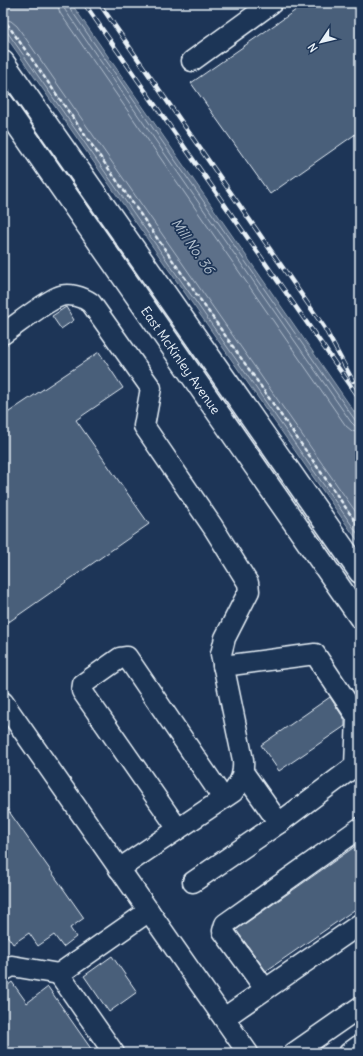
<svg xmlns="http://www.w3.org/2000/svg" width="363" height="1056" viewBox="0 0 363 1056" font-family="Delius,sans-serif">
  <rect width="100%" height="100%" fill="#1d3557"/>
  <filter id="ink" filterUnits="userSpaceOnUse"><feTurbulence type="fractalNoise" baseFrequency=".025" numOctaves="2"/><feDisplacementMap in="SourceGraphic" scale="8" xChannelSelector="R" yChannelSelector="G"/><feConvolveMatrix kernelMatrix="1 2 1 2 8 2 1 2 1" color-interpolation-filters="sRGB"/></filter>
  <g filter="url(#ink)">
    <polygon fill="#5d7089" stroke="#95a4b5" points="3,3 71,3 360,420 360,544 3,32"/>
    <g fill="none" stroke-linecap="round" stroke-linejoin="round">
      <g stroke="#b0bdcc" stroke-width="1">
        <polyline points="57,3 60,13 346,426 352,431 360,433"/>
        <polyline points="63,3 65,10 351,422 355,426 360,427"/>
        <polyline points="68,3 69,7 355,420 360,422"/>
        <polyline points="3,19 11,21 17,26 360,518"/>
        <polyline points="3,25 12,30 360,528"/>
        <polyline points="3,30 8,33 360,537"/>
      </g>
    </g>
    <g fill="#495e7a" stroke="#e8f1f8">
      <polygon points="306,3 360,3 360,131 270,194 191,83"/>
      <polygon points="66,307 74,320 61,329 52,316"/>
      <polygon points="99,352 123,388 76,420 149,524 3,626 3,416"/>
      <polygon points="330,697 345,720 345,726 279,771 261,745"/>
      <polygon points="3,803 84,918 70,928 76,937 63,947 54,935 38,946 29,933 13,944 3,930"/>
      <polygon points="360,843 360,906 266,971 236,930"/>
      <polygon points="112,956 137,992 109,1012 84,976"/>
      <polygon points="12,982 27,1003 48,987 94,1053 3,1053 3,989"/>
    </g>
    <g fill="none" stroke-linecap="round" stroke-linejoin="round">
      <g stroke="#e8f1f8" stroke-width="23">
        <g id="minor">
          <polyline points="192,61 272,3"/>
          <path d="M3,334c16,-11 39,-30 55,-37 10,-5 25,0 33,6l60,85 -7,38 69,101 35,56 1,8 -24,47 -4,16 22,106c1,14 -2,21 -10,32l-114,77"/>
          <polyline points="223,666 315,654 357,717 355,766 279,823"/>
          <polyline points="3,702 248,1053"/>
          <polyline points="178,829 82,691 83,684 120,658 127,657 223,798"/>
          <polyline points="193,882 279,823 243,772"/>
          <polyline points="3,971 12,966 59,974"/>
          <polyline points="265,989 223,931 225,924 360,828"/>
          <polyline points="224,1018 360,924"/>
          <polyline points="114,1053 59,974 149,911"/>
          <polyline points="294,1053 360,1007"/>
          <polyline points="349,1053 360,1045"/>
        </g>
      </g>
      <g stroke="#e8f1f8" stroke-width="25">
        <g id="major">
          <polyline points="3,62 360,572"/>
          <polyline points="3,104 360,617"/>
        </g>
      </g>
      <polyline stroke="#e8f1f8" stroke-width="2.5" stroke-dasharray="4 3" stroke-linecap="butt" points="3,18 360,528"/>
      <use href="#minor" stroke="#1d3557" stroke-width="20"/>
      <use href="#major" stroke="#1d3557" stroke-width="22"/>
      <g stroke="#e8f1f8" stroke-width="4.5">
        <g id="rail">
          <polyline points="84,3 360,399"/>
          <polyline points="99,3 324,327 353,381"/>
        </g>
      </g>
      <use href="#rail" stroke="#1d3557" stroke-width="3" stroke-dasharray="9" stroke-linecap="butt"/>
    </g>
  </g>
  <g text-anchor="middle" stroke-width="3.5" stroke-linejoin="round" paint-order="stroke">
    <g font-size="13" fill="#e8f1f8" stroke="#1d3557">
      <text transform="translate(181 360) rotate(55)" y="5">East McKinley Avenue</text>
    </g>
    <g font-size="14" font-style="italic" fill="#b7c4d1" stroke="#1d3557">
      <text transform="translate(193 246) rotate(55)" y="5">Mill No. 36</text>
    </g>
  </g>
  <rect width="363" height="1056" fill="none" stroke="#1d3557" stroke-width="16"/>
  <rect x="8" y="8" width="347" height="1040" fill="none" stroke="#e8f1f8" stroke-width="1.5" filter="url(#ink)"/>
  <g transform="translate(321 42) rotate(235)" stroke="#1d3557" stroke-width="3" paint-order="stroke">
  <path d="M0-3L7 15L0 10L-7 15Z" fill="#e8f1f8"/>
  <text y="-6" font-size="11" font-weight="bold" text-anchor="middle" fill="#e8f1f8">N</text>
  </g>
</svg>
